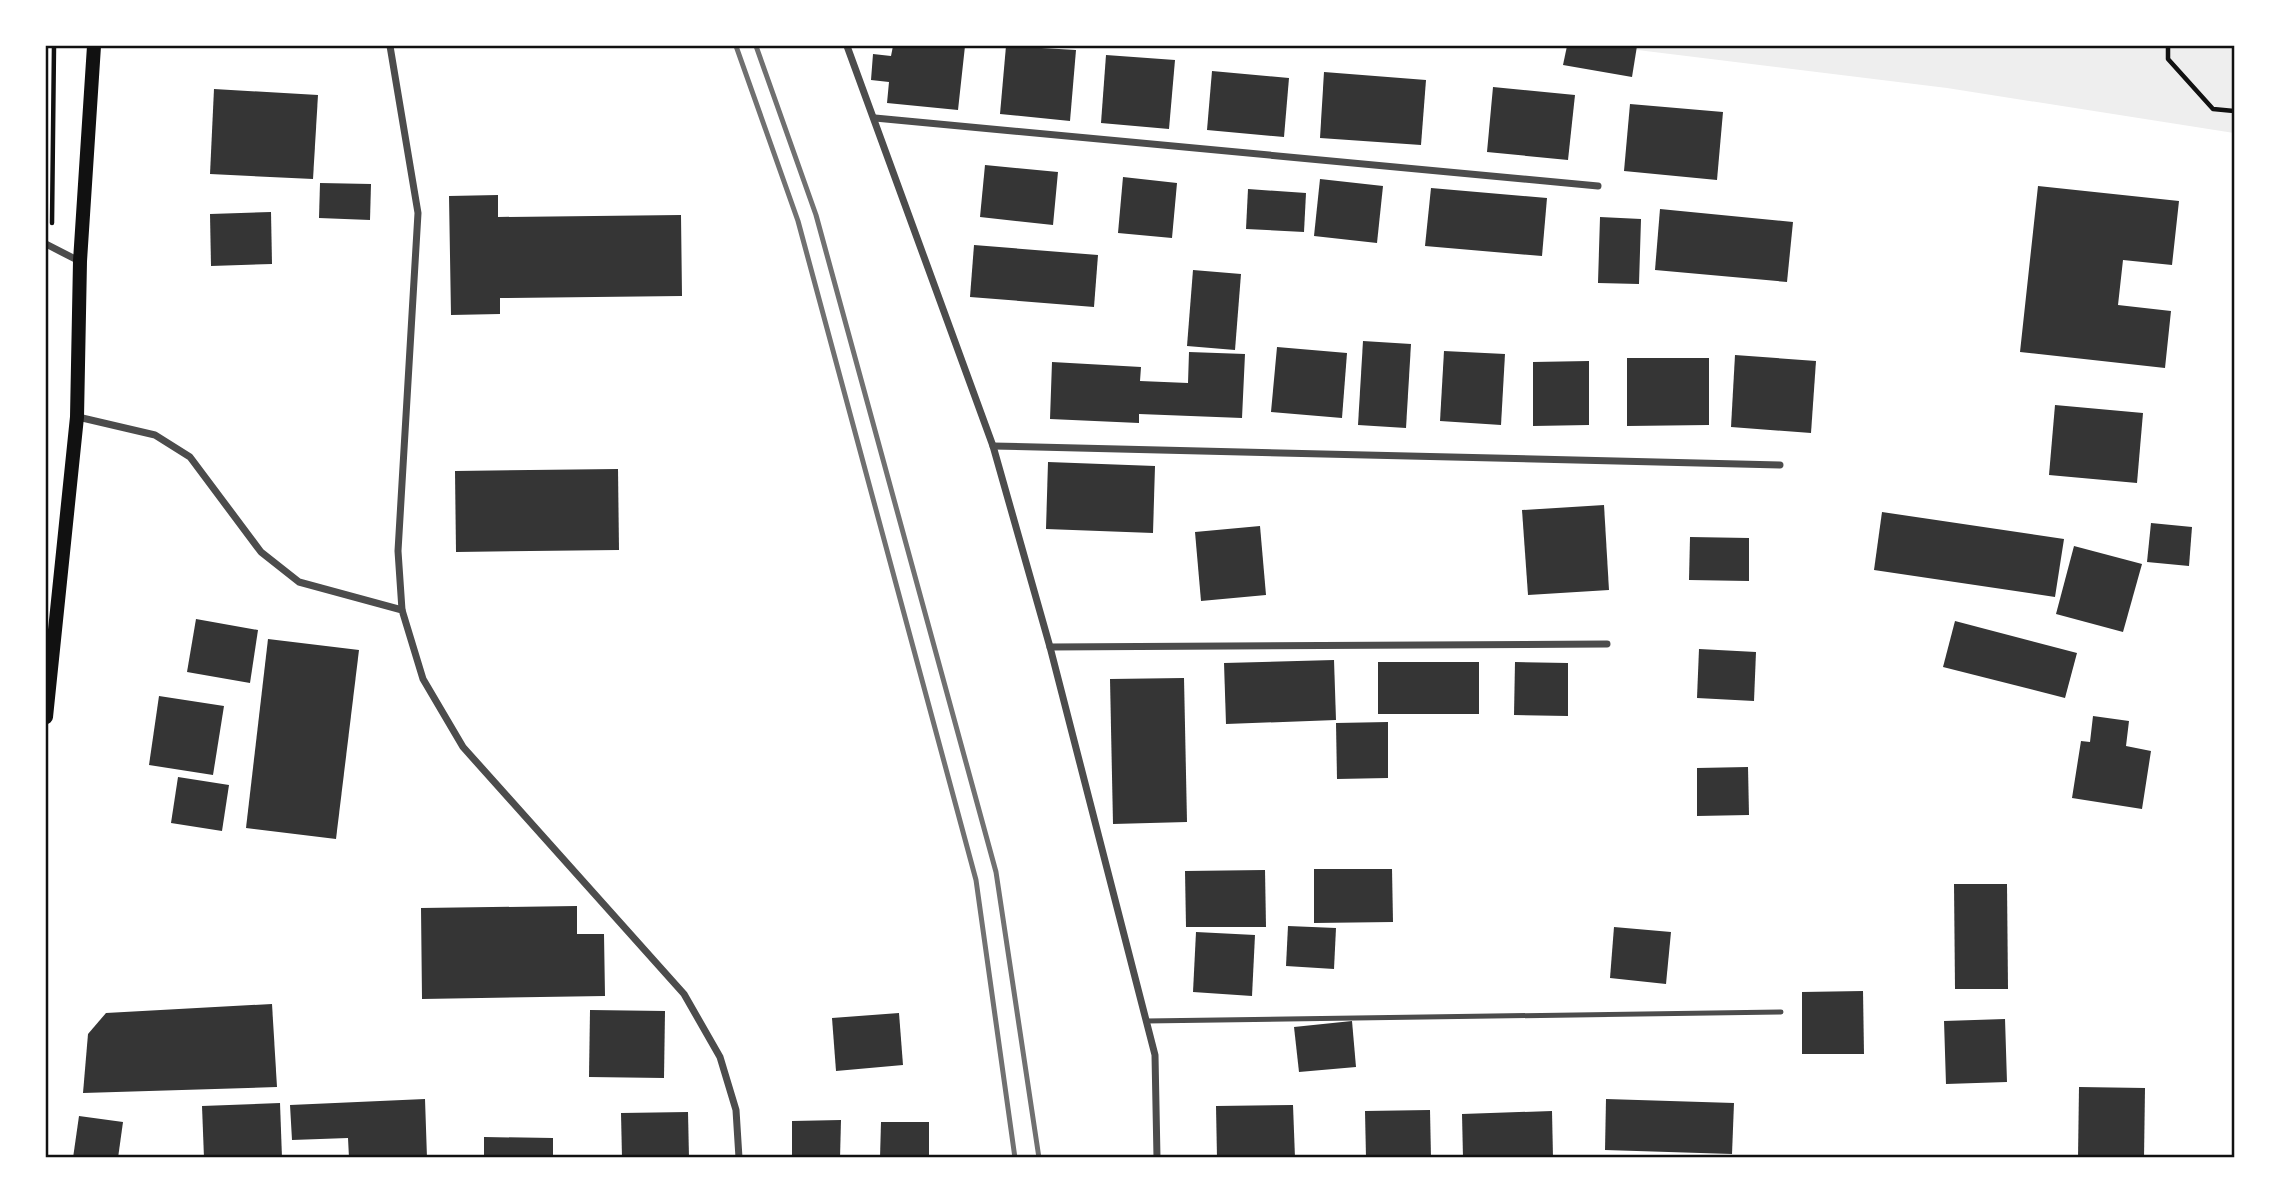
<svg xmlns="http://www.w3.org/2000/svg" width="2280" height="1203" viewBox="0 0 2280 1203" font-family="'Roboto Condensed',sans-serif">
  <rect width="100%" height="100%" fill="#fff"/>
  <polygon fill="#eee" points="1605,46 2234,46 2234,133 1947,88"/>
  <g fill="#353535">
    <polygon points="893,46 965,46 958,110 887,103 889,82 871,80 873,54 891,56"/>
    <polygon points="1006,46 1076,50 1070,121 1000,114"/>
    <polygon points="1567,46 1637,46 1632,77 1563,65"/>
    <polygon points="1106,55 1175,60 1169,129 1101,123"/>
    <polygon points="1212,71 1289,78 1284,137 1207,130"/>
    <polygon points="1324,72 1426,80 1421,145 1320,138"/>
    <polygon points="1493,87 1575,95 1568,160 1487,152"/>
    <polygon points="214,89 318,95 313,179 210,174"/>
    <polygon points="1630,104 1723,112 1717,180 1624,171"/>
    <polygon points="985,165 1058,172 1053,225 980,217"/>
    <polygon points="1123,177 1177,183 1172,238 1118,233"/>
    <polygon points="1320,179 1383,186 1377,243 1314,236"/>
    <polygon points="320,183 371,184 370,220 319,218"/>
    <polygon points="2038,186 2179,201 2172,265 2123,260 2118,305 2171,311 2165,368 2020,352"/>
    <polygon points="1431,188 1547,198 1542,256 1425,246"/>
    <polygon points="1248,189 1306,193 1304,232 1246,229"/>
    <polygon points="498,195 498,217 681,215 682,296 500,298 500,314 451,315 449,196"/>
    <polygon points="1660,209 1793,222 1787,282 1655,270"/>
    <polygon points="271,212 272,264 211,266 210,214"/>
    <polygon points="1600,217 1641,219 1639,284 1598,283"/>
    <polygon points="974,245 1098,255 1094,307 970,297"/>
    <polygon points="1193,270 1241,274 1235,350 1187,346"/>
    <polygon points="1363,341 1411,344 1406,428 1358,425"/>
    <polygon points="1277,347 1347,353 1342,418 1271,412"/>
    <polygon points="1444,351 1505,354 1501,425 1440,421"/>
    <polygon points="1189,352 1245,354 1242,418 1139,414 1139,423 1050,419 1052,362 1141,367 1140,381 1188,383"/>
    <polygon points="1735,355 1816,361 1811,433 1731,427"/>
    <polygon points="1627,358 1709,358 1709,425 1627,426"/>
    <polygon points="1589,361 1589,425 1533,426 1533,362"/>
    <polygon points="2055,405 2143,413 2137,483 2049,475"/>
    <polygon points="1048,462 1155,466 1153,533 1046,529"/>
    <polygon points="618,469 619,550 456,552 455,471"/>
    <polygon points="1604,505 1609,590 1528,595 1522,510"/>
    <polygon points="1882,512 2064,539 2055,597 1874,570"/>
    <polygon points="2151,523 2192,527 2189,566 2147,562"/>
    <polygon points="1260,526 1266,595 1201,601 1195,532"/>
    <polygon points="1690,537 1749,538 1749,581 1689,580"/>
    <polygon points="2074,546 2142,564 2123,632 2056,614"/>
    <polygon points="196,619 258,630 250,683 187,672"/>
    <polygon points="1955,621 2077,653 2065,698 1943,667"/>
    <polygon points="268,639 359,650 336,839 246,828"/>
    <polygon points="1699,649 1756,652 1754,701 1697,698"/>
    <polygon points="1334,660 1336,720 1226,724 1224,663"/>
    <rect x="1378" y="662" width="101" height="52"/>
    <polygon points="1515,662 1568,663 1568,716 1514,715"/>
    <polygon points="1184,678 1187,822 1113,824 1110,679"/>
    <polygon points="159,696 224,706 213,775 149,765"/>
    <polygon points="2093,716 2129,721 2126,746 2151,751 2142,809 2072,798 2081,741 2090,742"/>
    <polygon points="1388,722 1388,778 1337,779 1336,723"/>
    <polygon points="1748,767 1749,815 1697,816 1697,768"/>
    <polygon points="178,777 229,785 222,831 171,823"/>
    <polygon points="1314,869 1392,869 1393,922 1314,923"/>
    <polygon points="1265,870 1266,927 1186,927 1185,871"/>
    <polygon points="1954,884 2007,884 2008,989 1955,989"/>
    <polygon points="577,906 577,934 604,934 605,996 422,999 421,908"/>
    <polygon points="1288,926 1336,928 1334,969 1286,966"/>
    <polygon points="1614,927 1671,932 1666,984 1610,978"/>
    <polygon points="1196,932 1255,935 1252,996 1193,992"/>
    <polygon points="1863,991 1864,1054 1802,1054 1802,992"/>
    <polygon points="272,1004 277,1087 83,1093 88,1034 106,1013"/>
    <polygon points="590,1010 665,1011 664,1078 589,1077"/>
    <polygon points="899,1013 903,1065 836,1071 832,1018"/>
    <polygon points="2005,1019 2007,1082 1946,1084 1944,1021"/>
    <polygon points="1352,1021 1356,1067 1299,1072 1294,1027"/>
    <polygon points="2079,1087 2145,1088 2144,1158 2078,1158"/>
    <polygon points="425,1099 427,1158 349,1158 348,1138 292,1140 290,1105"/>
    <polygon points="1606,1099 1734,1103 1732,1154 1605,1150"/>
    <polygon points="280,1103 282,1158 204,1158 202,1106"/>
    <polygon points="1293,1105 1295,1158 1217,1158 1216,1106"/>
    <polygon points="1430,1110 1431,1158 1366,1158 1365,1111"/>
    <polygon points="1552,1111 1553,1158 1463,1158 1462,1114"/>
    <polygon points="688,1112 689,1158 622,1158 621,1113"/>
    <polygon points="79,1116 123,1122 118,1158 73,1158"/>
    <polygon points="841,1120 840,1158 792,1158 792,1121"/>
    <polygon points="881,1122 929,1122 929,1158 880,1158"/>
    <polygon points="484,1137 553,1138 553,1158 484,1158"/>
  </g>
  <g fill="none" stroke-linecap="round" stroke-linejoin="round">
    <g stroke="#111" stroke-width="4.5">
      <polyline points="2168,46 2168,59 2213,109 2234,111"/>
      <polyline points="52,223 54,46"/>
    </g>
    <polyline stroke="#4c4c4c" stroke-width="5" points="1146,1021 1781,1012"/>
    <g stroke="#4c4c4c" stroke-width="7">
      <polyline points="390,46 418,213 398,551 402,610"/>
      <polyline points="847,46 993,446 1050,647 1155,1055 1157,1158"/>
      <polyline points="875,118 1598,186"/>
      <polyline points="46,244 79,261"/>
      <polyline points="78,417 155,435 190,457 261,552 299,582 402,610 423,679 463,747 684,994 720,1057 736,1110 739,1158"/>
      <polyline points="993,446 1780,465"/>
      <polyline points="1050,647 1607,644"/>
    </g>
    <polyline stroke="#111" stroke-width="14" points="46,717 77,417 80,261 94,46"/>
    <g stroke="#707070" stroke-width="5">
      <polyline points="736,46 798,221 976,880 1015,1158"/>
      <polyline points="756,46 816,215 996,872 1039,1158"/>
    </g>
  </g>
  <rect width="2280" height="1203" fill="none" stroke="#ffffff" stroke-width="94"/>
  <rect x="47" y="47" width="2186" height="1109" fill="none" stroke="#111" stroke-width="2.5"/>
</svg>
